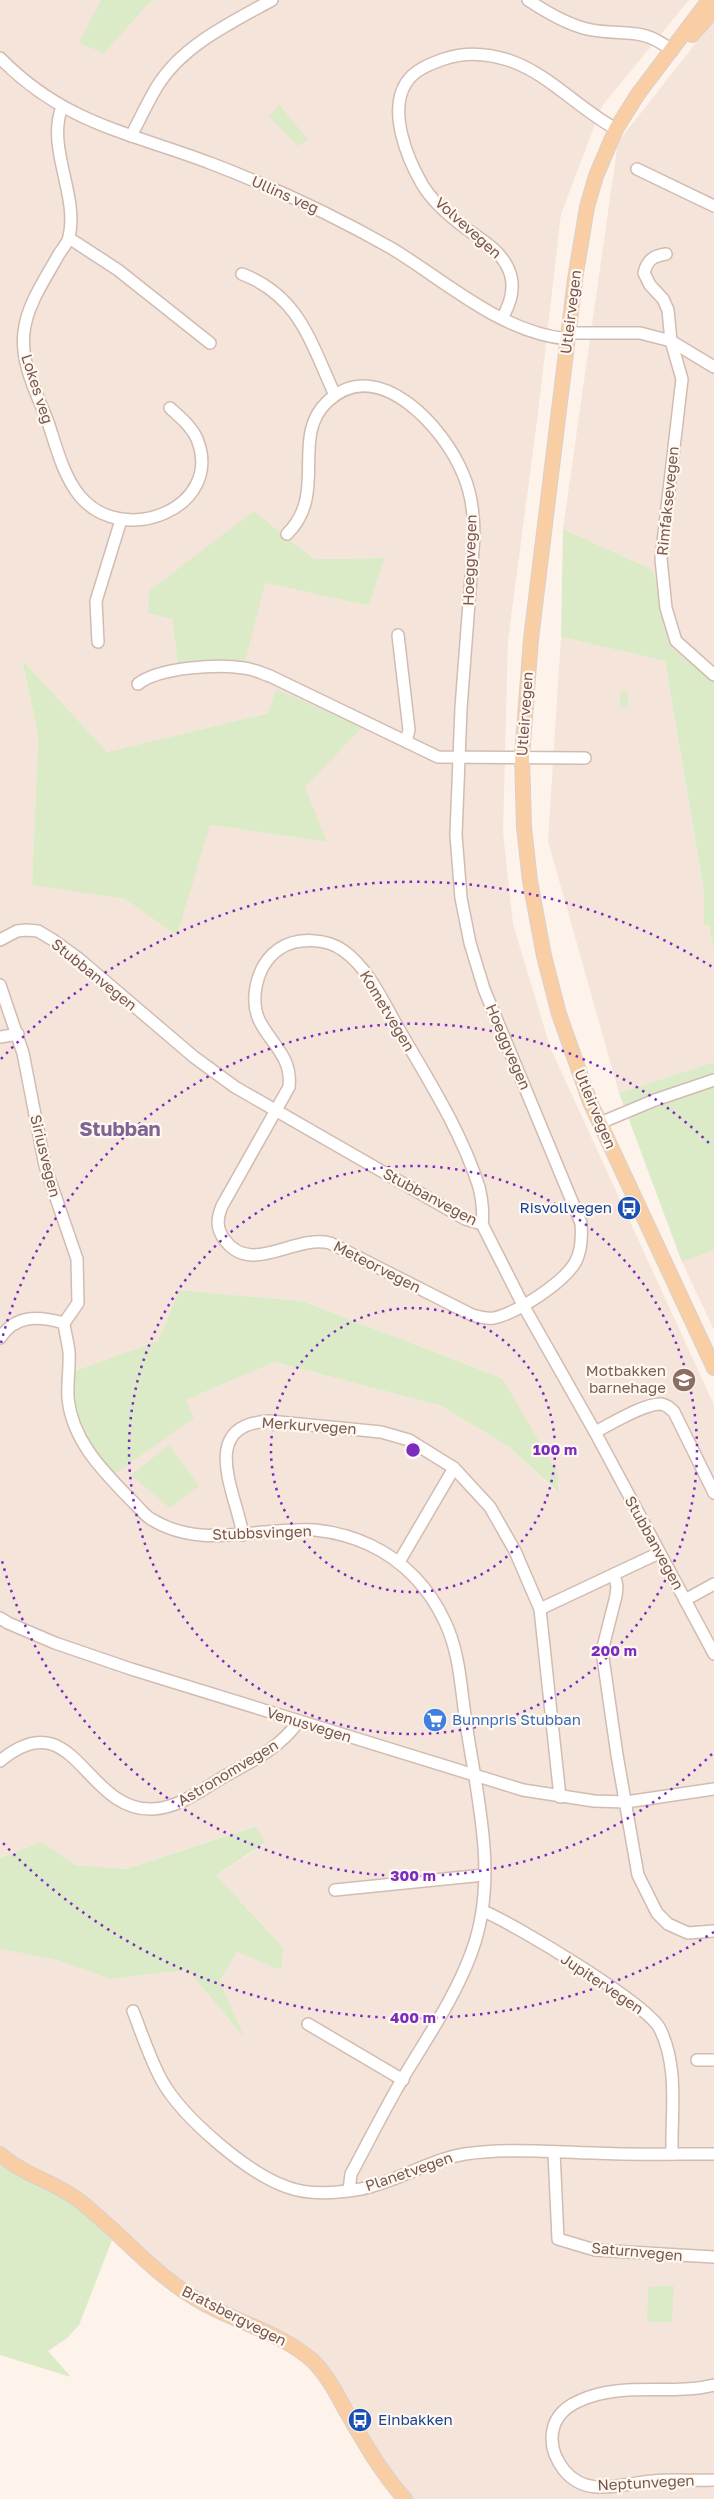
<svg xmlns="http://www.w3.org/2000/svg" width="714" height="2499" viewBox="0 0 714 2499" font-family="'Golos Text',sans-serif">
  <rect width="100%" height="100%" fill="#fdf3eb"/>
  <g fill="#f5e4d9" fill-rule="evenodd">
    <path d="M0,0h689l-87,106 -41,108 -23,199 -30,227 -5,192 10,92 37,123 164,358v1094h-302l-35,-43 -22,-47 -14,-16 -13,-20 -129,-77 -199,-149v-198l60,12 50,18 78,-9 56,68 -24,-57 17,-29 46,-5 -67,-72 49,-31 -10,-18 -129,43 -51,-4 -33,-23 -42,16zM254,511l60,48 71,-1 -16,48 -104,-23 -87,82 -6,-46zM22,661l85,91 161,-39 95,14 -59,60 22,55 -117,-17 -32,111 -52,-37 -93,-15 6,-148zM179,1290l123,11 200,77 55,114 -48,-45 -68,-41 -166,-44 -89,38 -112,-29 84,-30z"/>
    <polygon points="714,20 714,682 673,649 653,570 563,529 618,142"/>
    <polygon points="561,637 665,661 714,952 714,1062 619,1093 548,841"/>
    <polygon points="714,1250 714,1330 682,1262"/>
  </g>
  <g fill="#dbebc8">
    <polygon points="101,0 155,0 149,3 104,53 79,43"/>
    <polygon points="279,104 308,140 298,146 269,117"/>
    <polygon points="254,511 314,559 385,558 369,606 265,583 245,662 178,665 172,619 148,613 149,591"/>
    <polygon points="563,529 653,570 673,649 714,682 714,952 709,925 704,925 704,892 665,661 561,637"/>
    <polygon points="22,660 107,752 268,713 276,689 363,727 305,787 327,842 210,825 177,936 125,899 32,885 38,736"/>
    <rect x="620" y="691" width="8" height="16"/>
    <polygon points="714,1062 714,1250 682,1262 619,1093"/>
    <polygon points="179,1290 302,1301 502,1378 558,1474 558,1492 509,1447 441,1406 275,1362 186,1400 194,1418 112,1476 89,1442 73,1401 74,1371 158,1341"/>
    <polygon points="169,1445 199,1486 170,1508 131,1475"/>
    <polygon points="256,1826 265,1843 216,1875 283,1947 281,1970 237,1952 220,1981 245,2039 188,1970 110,1979 60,1961 0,1949 0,1858 42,1842 75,1865 126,1869"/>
    <path d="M0,2162c14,11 29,15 45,24 26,13 46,34 67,54l-33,85 -12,13 -19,13 23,26 -71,-22z"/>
    <polygon points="662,2286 674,2286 672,2322 647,2322 648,2287"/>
  </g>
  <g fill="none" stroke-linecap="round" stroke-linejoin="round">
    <g stroke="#d2bcb2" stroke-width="14">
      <g id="minor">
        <path d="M528,0c18,12 38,24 59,29 35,8 55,-4 85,22"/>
        <path d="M0,58c65,66 128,74 210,105 63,24 123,52 181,85 55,33 110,85 177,91"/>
        <path d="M62,107c-16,41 17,88 7,130 -1,6 -7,12 -10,17 -13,24 -32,50 -35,78 -4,31 13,62 24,90 8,24 15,53 31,73 43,54 146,13 118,-56 -5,-12 -17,-22 -27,-31"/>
        <path d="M131,136c9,-17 17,-35 27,-51 25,-40 74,-63 114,-85"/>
        <polyline points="637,169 714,206"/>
        <polyline points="69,238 118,270 210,343"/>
        <path d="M666,254c-13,2 -19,6 -22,19l6,12 13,14 5,11 3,31 11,38 -21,180 5,49 10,33 38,34"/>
        <path d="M242,274c58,22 69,70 93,121"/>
        <path d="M502,318c9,-15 14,-33 6,-50 -9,-19 -28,-29 -44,-41 -16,-12 -32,-26 -42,-43 -15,-26 -34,-73 -16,-101 8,-13 24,-19 38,-24 23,-8 44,-6 67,2 39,14 68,48 105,68"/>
        <polyline points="568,333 640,333 671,341 714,367"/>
        <path d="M287,534c42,-41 2,-97 41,-133 51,-47 117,28 135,73 9,20 11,41 11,63l-13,171 -5,127 5,63 9,45 14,46 97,234c1,13 1,26 -5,38 -11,21 -59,52 -82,57 -7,1 -15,-1 -22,-3l-142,-72c-36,-9 -79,34 -106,-4 -8,-11 -7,-21 -2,-33l67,-119c3,-27 -13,-39 -26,-60 -16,-24 -7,-62 16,-78 18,-12 48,-11 65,2 26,19 40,53 56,80 29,50 61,100 79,156 3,13 5,24 3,37"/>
        <polyline points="398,635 409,730 406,741"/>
        <polyline points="98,642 96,601 121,520"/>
        <path d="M138,684c21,-17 80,-20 106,-16 9,1 17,5 26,8l168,81 147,1"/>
        <polyline points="0,940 17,931 26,930 38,931 53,940 79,959 194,1057 235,1087 465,1219 482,1224 523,1305 595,1432 714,1654"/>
        <polyline points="0,985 23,1053 45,1166 77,1259 78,1303 64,1323"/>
        <polyline points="0,1037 18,1034"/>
        <polyline points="600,1123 655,1100 714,1080"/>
        <path d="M0,1338c16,-24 39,-22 64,-15 1,10 4,19 5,29 1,15 -2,31 -1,46 4,42 34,72 62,101 7,6 13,15 21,20 51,32 109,7 164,11 19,2 38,7 55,15 34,16 60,44 75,77 15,31 16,68 21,101 11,74 33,155 6,228 -15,42 -40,79 -63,117 -21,34 -39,71 -58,106l-2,16"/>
        <path d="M595,1432c16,-8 50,-29 66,-28 6,1 9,4 13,8l40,81"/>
        <path d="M243,1535c-7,-42 -46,-110 26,-114l112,11 28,8 45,28 36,39 25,44 25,58 20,188"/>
        <polyline points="399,1562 454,1468"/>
        <polyline points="614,1574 617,1586 616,1596 602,1651 617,1755 638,1875 657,1913 668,1924 688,1933 714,1931"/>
        <polyline points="685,1600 714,1584"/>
        <polyline points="540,1609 659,1553"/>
        <polyline points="0,1618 8,1623 55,1643 131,1669 523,1790 594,1801 626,1802 714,1789"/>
        <path d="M0,1761c75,-62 84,51 153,48 26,-1 50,-20 72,-33 26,-14 56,-29 73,-54"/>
        <polyline points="335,1890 484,1875"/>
        <path d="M483,1911c30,12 165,93 177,118 19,39 11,84 12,125"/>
        <path d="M133,2011c9,23 17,48 29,70 21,37 85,92 125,106 23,9 51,6 74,2 36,-7 67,-29 104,-35 42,-6 86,-2 128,-1 40,2 81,1 121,1"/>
        <polyline points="308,2024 403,2080"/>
        <polyline points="697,2060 714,2060"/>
        <polyline points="554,2152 558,2239 595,2250 714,2257"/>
        <path d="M714,2385c-44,11 -93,-4 -135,16 -16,7 -27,19 -27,38 0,11 5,22 12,31 23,29 59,13 89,11 20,-2 41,0 61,-1"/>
      </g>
    </g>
    <g stroke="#d9d0cd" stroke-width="16">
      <g id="major">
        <polyline points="709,0 638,94 616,129 596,176 587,207 575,279 531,639 522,756 524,827 530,881 544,956 559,1014 590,1102 714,1368"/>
        <polyline points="692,35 714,10"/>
        <path d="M0,2154c23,21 56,28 81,48 43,34 72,73 122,101 36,20 78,30 110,58 14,14 24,33 33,50 18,31 35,62 59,88"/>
      </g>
    </g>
    <use href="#minor" stroke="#fff" stroke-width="11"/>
    <use href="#major" stroke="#facea4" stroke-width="14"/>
  </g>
  <g fill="none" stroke="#7b2cbf" stroke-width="2.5" stroke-dasharray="2.5 5">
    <circle cx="413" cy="1450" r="142"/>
    <circle cx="413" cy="1450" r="284"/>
    <path d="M712 1754A426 426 0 0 1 1 1557M1 1343A426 426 0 0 1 712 1146"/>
    <path d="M714 1932A568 568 0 0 1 1 1841M1 1059A568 568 0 0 1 714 968"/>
  </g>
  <defs>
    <g id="bus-disc" transform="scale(1.25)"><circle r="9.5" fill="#1a4fb4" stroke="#fff8f1"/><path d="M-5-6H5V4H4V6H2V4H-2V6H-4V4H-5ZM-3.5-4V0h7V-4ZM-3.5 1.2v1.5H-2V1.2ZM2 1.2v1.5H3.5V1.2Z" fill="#fff"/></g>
    <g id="school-disc" transform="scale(1.25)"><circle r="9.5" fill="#8d6e63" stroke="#fff8f1"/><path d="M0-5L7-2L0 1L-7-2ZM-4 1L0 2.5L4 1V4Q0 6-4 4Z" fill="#fff"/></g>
    <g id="supermarket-disc" transform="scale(1.25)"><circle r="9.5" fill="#3f7fe0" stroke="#fff8f1"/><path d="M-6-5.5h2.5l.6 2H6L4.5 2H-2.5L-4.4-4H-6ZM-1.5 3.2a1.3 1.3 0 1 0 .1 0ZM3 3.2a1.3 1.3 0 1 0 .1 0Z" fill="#fff"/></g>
  </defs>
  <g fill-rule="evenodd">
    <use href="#bus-disc" x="629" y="1208"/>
    <use href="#school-disc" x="684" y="1380"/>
    <use href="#supermarket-disc" x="435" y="1720"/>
    <use href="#bus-disc" x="360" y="2420"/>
  </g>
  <g text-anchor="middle" stroke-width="4.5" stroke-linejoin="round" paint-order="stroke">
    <g font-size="15" fill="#79564d" stroke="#fff8f1">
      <text transform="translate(285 195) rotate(24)" y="5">Ullins veg</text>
      <text transform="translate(468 228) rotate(42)" y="5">Volvevegen</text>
      <text transform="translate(571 312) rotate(-83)" y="5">Utleirvegen</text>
      <text transform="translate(37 389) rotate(72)" y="5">Lokes veg</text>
      <text transform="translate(668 501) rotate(-84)" y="5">Rimfaksevegen</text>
      <text transform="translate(470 560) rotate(-88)" y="5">Hoeggvegen</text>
      <text transform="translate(525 714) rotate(-86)" y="5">Utleirvegen</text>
      <text transform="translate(94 975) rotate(39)" y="5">Stubbanvegen</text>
      <text transform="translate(387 1011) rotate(59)" y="5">Kometvegen</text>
      <text transform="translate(508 1047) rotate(67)" y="5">Hoeggvegen</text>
      <text transform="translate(595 1109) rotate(67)" y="5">Utleirvegen</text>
      <text transform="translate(45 1156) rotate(76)" y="5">Siriusvegen</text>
      <text transform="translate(430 1197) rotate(28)" y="5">Stubbanvegen</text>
      <text transform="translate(377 1267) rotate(27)" y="5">Meteorvegen</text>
      <text transform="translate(309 1426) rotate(4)" y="5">Merkurvegen</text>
      <text transform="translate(262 1533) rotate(-2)" y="5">Stubbsvingen</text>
      <text transform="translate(654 1543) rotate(61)" y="5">Stubbanvegen</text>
      <text transform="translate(309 1725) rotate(17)" y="5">Venusvegen</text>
      <text transform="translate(228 1773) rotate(-31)" y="5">Astronomvegen</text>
      <text transform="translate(602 1984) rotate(34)" y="5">Jupitervegen</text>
      <text transform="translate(409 2172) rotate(-19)" y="5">Planetvegen</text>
      <text transform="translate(637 2252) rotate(5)" y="5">Saturnvegen</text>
      <text transform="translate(234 2316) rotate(27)" y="5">Bratsbergvegen</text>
      <text transform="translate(646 2483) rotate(-3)" y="5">Neptunvegen</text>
    </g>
    <g font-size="15" fill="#164399" stroke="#fff8f1" text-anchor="end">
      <text x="612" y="1213">Risvollvegen</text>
      <text x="378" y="2425" text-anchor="start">Einbakken</text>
    </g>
    <g font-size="15" fill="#785e54" stroke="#fff8f1" text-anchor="end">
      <text x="666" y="1376">Motbakken<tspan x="666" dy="17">barnehage</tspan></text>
    </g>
    <g font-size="15" fill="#366cbe" stroke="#fff8f1" text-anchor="start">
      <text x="452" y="1725">Bunnpris Stubban</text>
    </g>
    <g font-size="20" font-weight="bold" fill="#7d6594" stroke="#fff8f1">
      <text x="120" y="1136">Stubban</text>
    </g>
  </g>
  <circle cx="413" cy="1450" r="8" fill="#7b2cbf" stroke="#fff8f1" stroke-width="2.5"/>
  <g font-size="15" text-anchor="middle" font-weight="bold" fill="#7b2cbf" stroke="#fff8f1" stroke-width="4.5" stroke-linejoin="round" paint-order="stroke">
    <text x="555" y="1455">100 m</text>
    <text x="614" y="1656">200 m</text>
    <text x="413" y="1881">300 m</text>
    <text x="413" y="2023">400 m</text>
  </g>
</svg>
